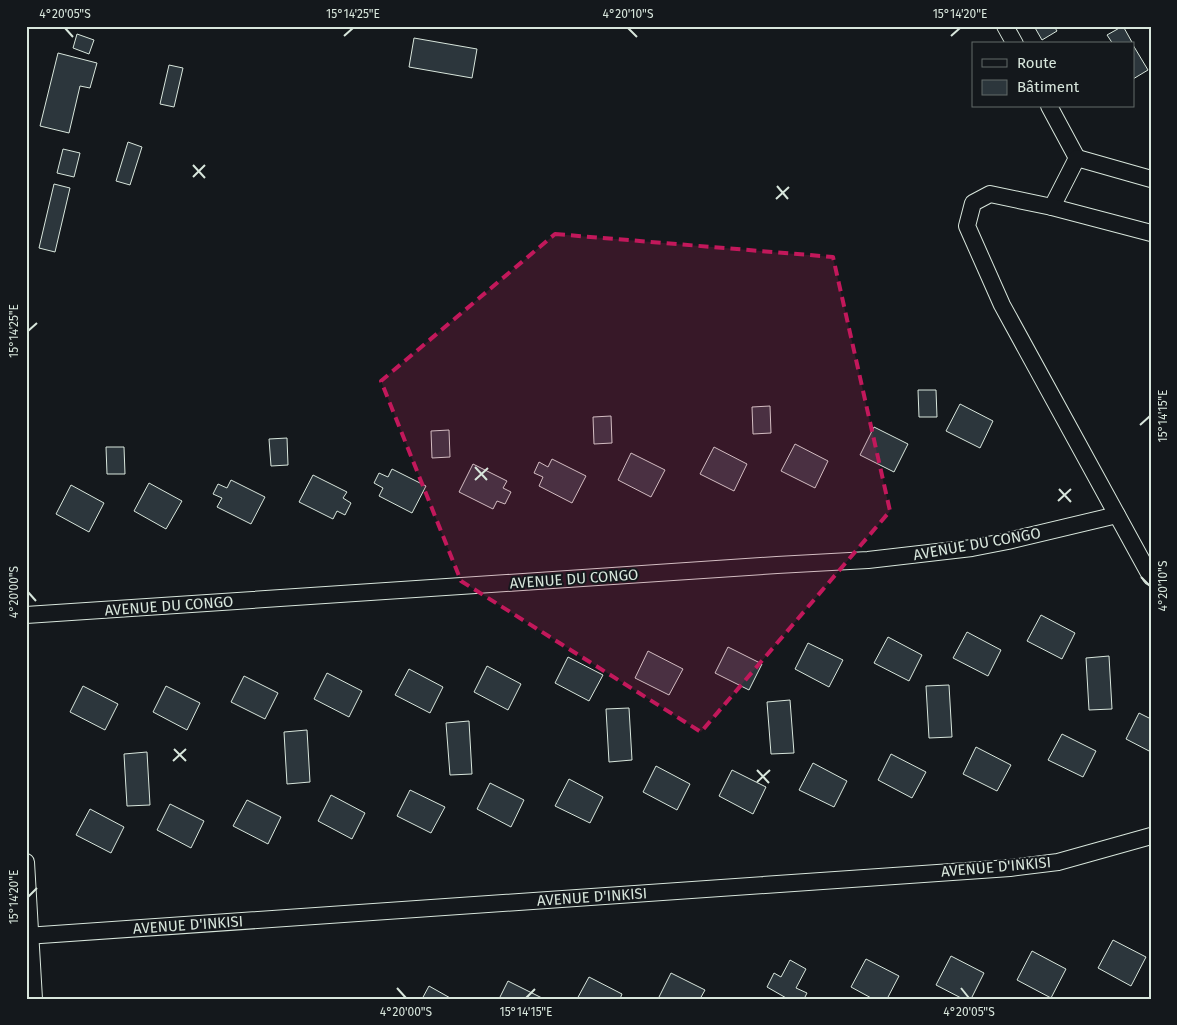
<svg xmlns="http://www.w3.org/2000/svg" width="1177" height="1025" viewBox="0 0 1177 1025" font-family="'Fira Sans',sans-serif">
  <rect width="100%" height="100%" fill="#14181c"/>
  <g fill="#2c363c" stroke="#d8e6dc">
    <polygon points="1034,26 1054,26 1057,31 1042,40"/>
    <polygon points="1123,26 1133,44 1113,44 1107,35"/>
    <polygon points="77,34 94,40 89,54 73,48"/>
    <polygon points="414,38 477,49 472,78 409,67"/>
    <polygon points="1133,45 1148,70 1133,79"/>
    <polygon points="58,53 97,63 90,88 80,86 69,133 40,126"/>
    <polygon points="169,65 183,68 174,107 160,104"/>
    <polygon points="128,142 142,147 130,185 116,181"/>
    <polygon points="63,149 80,153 74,177 57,173"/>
    <polygon points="54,184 70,188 55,252 39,248"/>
    <polygon points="918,390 936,390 937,417 919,417"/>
    <polygon points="960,404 993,421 980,448 946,431"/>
    <polygon points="770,406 771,433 753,434 752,407"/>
    <polygon points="611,416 612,443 594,444 593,417"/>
    <polygon points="874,427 908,444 894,472 860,455"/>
    <polygon points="449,430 450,457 432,458 431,431"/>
    <polygon points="287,438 288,465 271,466 269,439"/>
    <polygon points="795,444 828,461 815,488 781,471"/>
    <polygon points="106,447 124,447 125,474 107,474"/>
    <polygon points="714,447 747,464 734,491 700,474"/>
    <polygon points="631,453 665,470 651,497 618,480"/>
    <polygon points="552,459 586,476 572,503 539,486 543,477 534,473 539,462 548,467"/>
    <polygon points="473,464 507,481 503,488 511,492 505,504 497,501 493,509 459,492"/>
    <polygon points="392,469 426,486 412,513 379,496 383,488 374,483 379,473 388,477"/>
    <polygon points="313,475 347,492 343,498 351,503 345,515 337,511 333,519 299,502"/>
    <polygon points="231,480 265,497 251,524 217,507 222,498 213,494 218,484 227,488"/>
    <polygon points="149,483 182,501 166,529 134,511"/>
    <polygon points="71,485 104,503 89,532 56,514"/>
    <polygon points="1041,615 1075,633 1062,659 1027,641"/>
    <polygon points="967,632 1001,650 988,676 953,658"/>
    <polygon points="888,637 922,655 909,681 874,663"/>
    <polygon points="808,643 843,660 829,687 795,669"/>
    <polygon points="728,647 762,664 749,690 715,673"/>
    <polygon points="648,651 683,669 669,695 635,678"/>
    <polygon points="1109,656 1112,709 1089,710 1086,658"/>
    <polygon points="568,657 603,675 589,701 555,683"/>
    <polygon points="487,666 521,684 508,710 474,692"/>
    <polygon points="409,669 443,687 430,713 395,695"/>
    <polygon points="327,673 362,691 349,717 314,699"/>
    <polygon points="244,676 278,693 265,719 231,702"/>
    <polygon points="949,685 952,737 929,738 926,686"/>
    <polygon points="83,686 118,704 105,730 70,712"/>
    <polygon points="166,686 200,703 187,730 153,712"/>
    <polygon points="790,700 794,753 771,754 767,702"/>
    <polygon points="629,708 632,760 609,762 606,709"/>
    <polygon points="1139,713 1151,719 1151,752 1126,739"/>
    <polygon points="469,721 472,774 450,775 446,723"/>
    <polygon points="307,730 310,782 287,784 284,732"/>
    <polygon points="1062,734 1096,751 1083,777 1048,760"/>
    <polygon points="976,747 1011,765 997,791 963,774"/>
    <polygon points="147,752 150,805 127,806 124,754"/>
    <polygon points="891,754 926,772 912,798 878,780"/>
    <polygon points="813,763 847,781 834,807 799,790"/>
    <polygon points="656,766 690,784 677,810 643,792"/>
    <polygon points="732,770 766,787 753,814 719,796"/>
    <polygon points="569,779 603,797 590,823 555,806"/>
    <polygon points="490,783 524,800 511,827 477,809"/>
    <polygon points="410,790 445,807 431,833 397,816"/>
    <polygon points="331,795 365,813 352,839 318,821"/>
    <polygon points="247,800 281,817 268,844 233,826"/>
    <polygon points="170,804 204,821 191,848 157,830"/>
    <polygon points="90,809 124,827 111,853 76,835"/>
    <polygon points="1113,940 1146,957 1131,986 1098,968"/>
    <polygon points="1032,951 1066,969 1051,998 1017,980"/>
    <polygon points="951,956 984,973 971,999 963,999 936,985"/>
    <polygon points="866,959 899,976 887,999 873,999 851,987"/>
    <polygon points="790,960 806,969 796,988 807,993 804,999 788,999 767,987 774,973 781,977"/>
    <polygon points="671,973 705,990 700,999 658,999"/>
    <polygon points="589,977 622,994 620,999 577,999"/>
    <polygon points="508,981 542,998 542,999 499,999"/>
    <polygon points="429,986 452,999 422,999"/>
  </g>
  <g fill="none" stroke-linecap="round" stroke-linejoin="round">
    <g stroke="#d8e6dc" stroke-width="18">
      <g id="street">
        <polyline points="1005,26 1015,44"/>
        <polyline points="1049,106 1077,158"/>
        <polyline points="1052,207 1077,158 1151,179"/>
        <polyline points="1151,233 1052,207 990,194 973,203 967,226 1002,305 1151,577"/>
        <polyline points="26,615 777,565 868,560 972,548 1008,541 1117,515"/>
        <polyline points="26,862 34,999"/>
        <polyline points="26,936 1010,868 1058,862 1151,836"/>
      </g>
    </g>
    <use href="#street" stroke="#14181c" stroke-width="16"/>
  </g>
  <path fill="#c2185b" fill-opacity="0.2" stroke="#c2185b" stroke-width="4" stroke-dasharray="10 6" stroke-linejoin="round" d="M555,234l278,23 57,254 -189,221 -240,-151 -80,-200z"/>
  <path fill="none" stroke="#d8e6dc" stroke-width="2" d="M65,28l8,9M628,28l9,9M344,36l9,-8M951,36l9,-8M193,165l12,13M193,177l12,-12M777,186l11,13M776,199l13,-12M28,331l9,-8M1140,425l10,-9M475,467l12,13M475,480l13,-12M1059,489l12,13M1058,501l13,-12M1141,577l9,9M28,592l8,9M174,749l12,12M173,761l13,-12M757,770l12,13M757,782l13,-12M28,897l9,-9M397,988l9,10M961,988l8,10M526,998l9,-9"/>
  <g text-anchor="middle" stroke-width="4" stroke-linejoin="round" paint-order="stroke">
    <g font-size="15" fill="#d8e6dc" stroke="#14181c">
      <text transform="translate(977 544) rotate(-10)" y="5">AVENUE DU CONGO</text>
      <text transform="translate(574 579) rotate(-4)" y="5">AVENUE DU CONGO</text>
      <text transform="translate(169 606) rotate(-4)" y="5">AVENUE DU CONGO</text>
      <text transform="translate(996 867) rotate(-5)" y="5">AVENUE D'INKISI</text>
      <text transform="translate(592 897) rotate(-4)" y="5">AVENUE D'INKISI</text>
      <text transform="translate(188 925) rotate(-4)" y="5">AVENUE D'INKISI</text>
    </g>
  </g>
  <rect width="1177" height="1025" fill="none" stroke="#14181c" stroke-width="55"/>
  <rect x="972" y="42" width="162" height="65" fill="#14181c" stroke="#626a69"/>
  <rect x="982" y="59" width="25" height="8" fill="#14181c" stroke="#626a69"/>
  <text x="1017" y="68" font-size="15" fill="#d8e6dc">Route</text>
  <rect x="982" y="80" width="25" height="15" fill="#2c363c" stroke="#626a69"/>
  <text x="1017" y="92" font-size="15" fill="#d8e6dc">Bâtiment</text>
  <rect x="28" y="28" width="1122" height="970" fill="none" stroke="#d8e6dc" stroke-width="2"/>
  <g font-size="12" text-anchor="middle" fill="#d8e6dc">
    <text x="65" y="18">4°20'05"S</text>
    <text x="353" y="18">15°14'25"E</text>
    <text x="628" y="18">4°20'10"S</text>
    <text x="960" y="18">15°14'20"E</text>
    <text transform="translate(14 331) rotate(-90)" y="4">15°14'25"E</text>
    <text transform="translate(1163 416) rotate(-90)" y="4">15°14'15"E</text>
    <text transform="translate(1163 586) rotate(-90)" y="4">4°20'10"S</text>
    <text transform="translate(14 592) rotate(-90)" y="4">4°20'00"S</text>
    <text transform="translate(14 897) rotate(-90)" y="4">15°14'20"E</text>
    <text x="406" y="1016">4°20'00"S</text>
    <text x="526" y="1016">15°14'15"E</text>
    <text x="969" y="1016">4°20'05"S</text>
  </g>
</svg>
